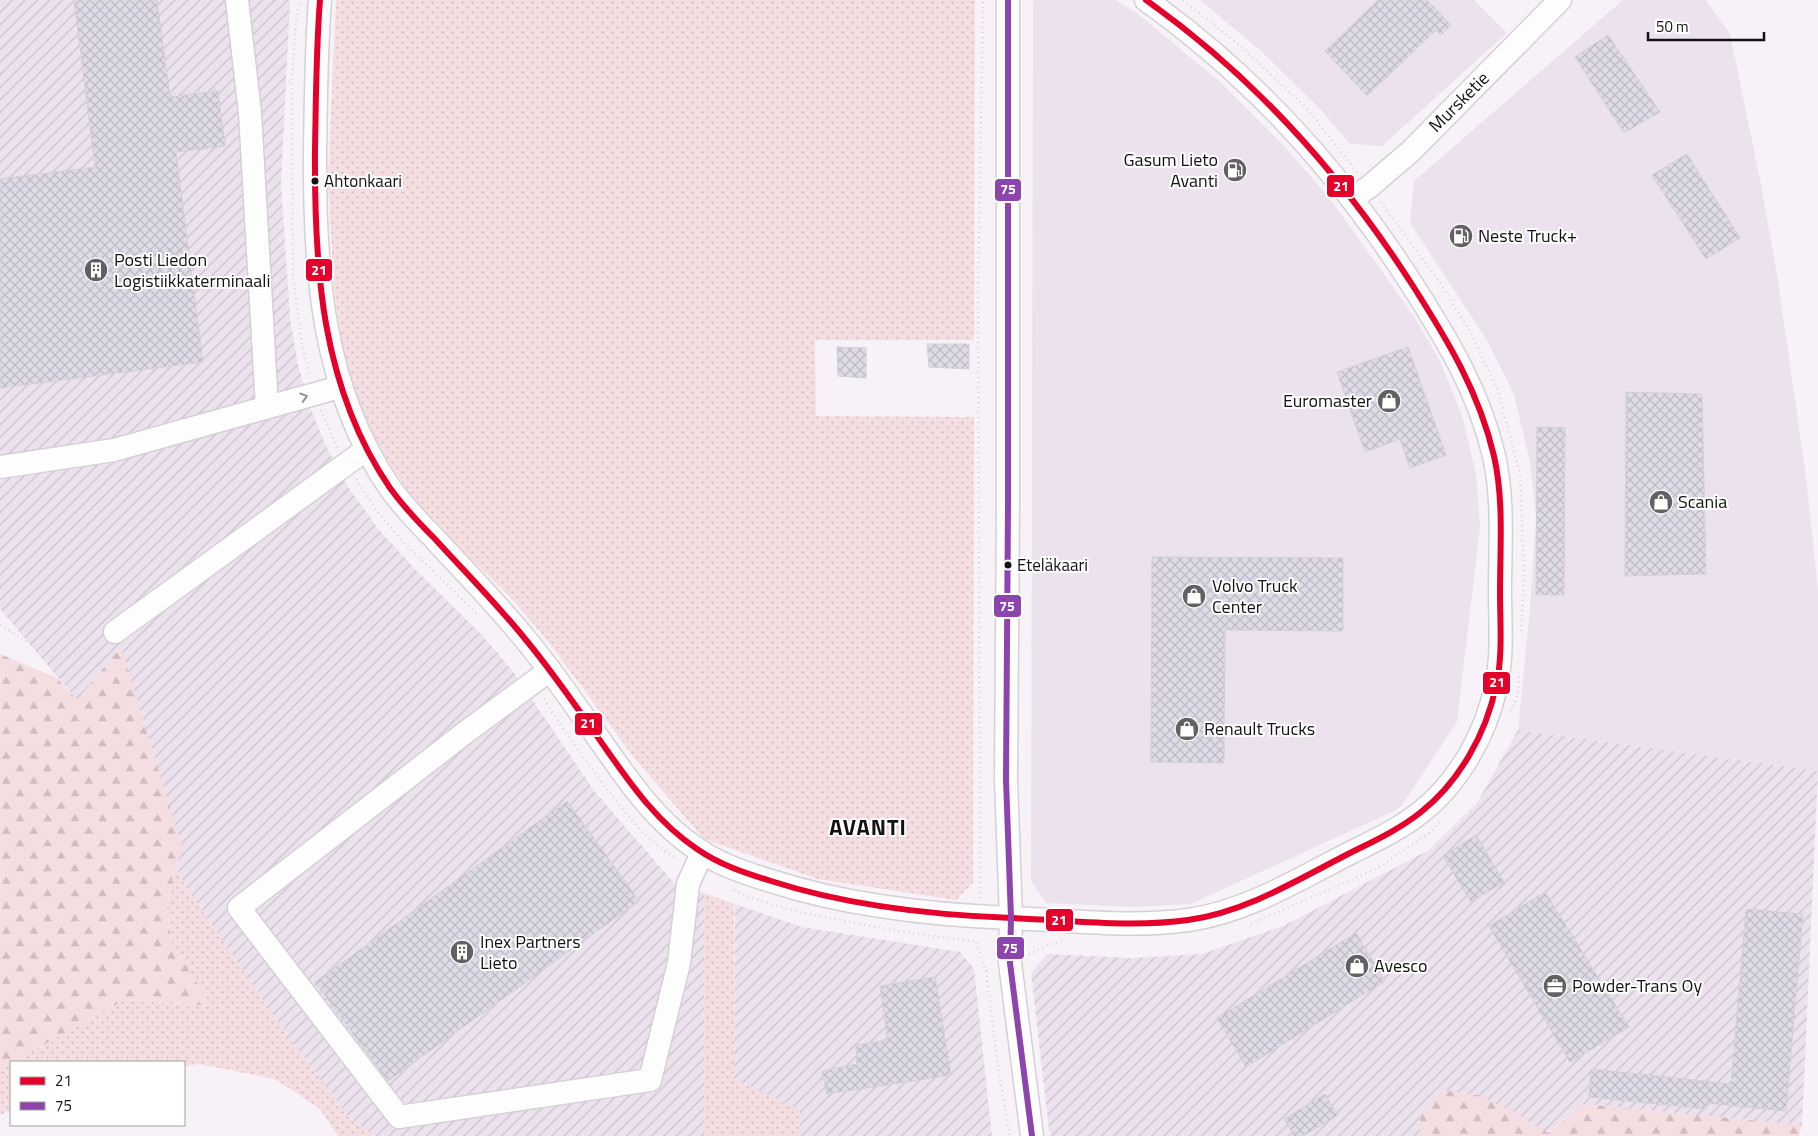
<svg xmlns="http://www.w3.org/2000/svg" width="1818" height="1136" viewBox="0 0 1818 1136" font-family="'Titillium Web',sans-serif">
  <defs>
    <pattern id="industrial-furrows" width="10" height="10" patternUnits="userSpaceOnUse" patternTransform="scale(1.25)"><rect width="10" height="10" fill="#ece2ee"/><path d="M-1 1l2-2M0 10L10 0M9 11l2-2" fill="none" stroke="#cac1cb"/></pattern>
    <pattern id="grass-dots" width="8" height="8" patternUnits="userSpaceOnUse" patternTransform="scale(1.25)"><rect width="8" height="8" fill="#f5dee1"/><path d="M2 2h.1M6 6h.1" fill="none" stroke="#d1bdc0" stroke-width="1.8" stroke-linecap="round"/></pattern>
    <pattern id="forest-firs" width="22" height="20" patternUnits="userSpaceOnUse" patternTransform="scale(1.25)"><rect width="22" height="20" fill="#f5dee1"/><path d="M5 1l3.5 6h-7zM16 11l3.5 6h-7z" fill="#d1bdc0"/></pattern>
    <pattern id="building-cross-hatch" width="8" height="8" patternUnits="userSpaceOnUse" patternTransform="scale(1.25)"><rect width="8" height="8" fill="#dedbe6"/><path d="M0 0l8 8M0 8l8-8" fill="none" stroke="#bebbc4"/></pattern>
  </defs>
  <rect width="100%" height="100%" fill="#f7f2f8"/>
  <g fill="#ece2ee">
    <polygon points="1034,0 1116,0 1138,14 1220,82 1283,145 1326,194 1354,232 1415,318 1440,361 1462,415 1476,474 1480,527 1457,722 1402,805 1396,810 1191,904 1132,907 1046,903 1031,881 1033,1"/>
    <polygon points="1200,0 1474,0 1507,33 1382,146 1350,144 1321,110 1262,52"/>
    <polygon points="1623,0 1706,0 1730,34 1761,184 1778,281 1805,469 1818,588 1818,771 1518,730 1530,607 1536,518 1530,462 1514,394 1485,337 1410,223 1414,181"/>
  </g>
  <g fill="url(#industrial-furrows)">
    <polygon points="0,0 290,0 281,183 290,318 298,365 310,407 326,446 348,487 379,530 414,568 481,634 512,670 595,792 674,883 704,893 704,1136 374,1136 348,1116 288,1036 190,893 77,700 0,609"/>
    <polygon points="1518,730 1818,771 1802,1125 1583,1104 1544,1136 1051,1136 1049,1130 1031,973 1047,954 1132,958 1202,954 1283,926 1429,850 1477,803"/>
    <polygon points="735,904 802,927 960,952 974,969 992,1136 800,1136 800,1110 734,1079"/>
  </g>
  <g fill="url(#grass-dots)">
    <polygon points="336,0 975,0 974,340 815,340 816,416 974,417 973,883 956,900 818,879 704,839 635,759 550,644 514,601 446,535 414,500 387,460 363,414 343,355 334,288 328,182"/>
    <polygon points="175,867 190,893 288,1036 348,1116 374,1136 338,1136 320,1109 275,1079 198,1064 184,1067 184,1062 12,1062 125,1000 211,1006 171,941 167,906"/>
    <polygon points="704,893 734,904 734,1079 800,1110 800,1136 704,1136"/>
    <polygon points="11,1063 11,1110 0,1115 0,1069"/>
  </g>
  <g fill="url(#forest-firs)">
    <polygon points="121,647 183,850 175,867 167,906 171,941 212,1006 125,1000 0,1069 0,654 57,678 77,700"/>
    <polygon points="1442,1090 1477,1095 1515,1112 1548,1133 1583,1104 1802,1125 1799,1136 1419,1136 1421,1113"/>
  </g>
  <g fill="url(#building-cross-hatch)" stroke="#d3d1d5">
    <polygon points="74,0 157,0 170,97 218,91 225,146 176,152 203,362 0,388 0,179 95,167"/>
    <polygon points="1378,0 1427,0 1451,25 1441,35 1436,30 1367,96 1325,51"/>
    <polygon points="1608,35 1660,112 1624,133 1575,57"/>
    <polygon points="1687,154 1740,238 1706,259 1652,175"/>
    <polygon points="927,344 969,344 969,369 929,367"/>
    <polygon points="837,347 866,348 866,378 838,376"/>
    <polygon points="1408,347 1446,455 1410,468 1400,439 1365,452 1337,372"/>
    <polygon points="1626,392 1702,394 1706,574 1625,576"/>
    <polygon points="1537,427 1565,428 1564,595 1536,595"/>
    <polygon points="1152,557 1343,558 1343,631 1225,630 1224,763 1151,762"/>
    <polygon points="567,801 639,901 388,1081 315,982"/>
    <polygon points="1476,835 1504,882 1471,902 1443,856"/>
    <polygon points="1545,892 1629,1027 1570,1062 1489,926"/>
    <polygon points="1746,909 1803,914 1786,1111 1706,1103 1706,1109 1589,1097 1591,1069 1731,1084"/>
    <polygon points="1356,933 1385,981 1246,1067 1217,1018"/>
    <polygon points="935,977 951,1075 827,1094 822,1071 857,1064 856,1045 888,1040 880,986"/>
    <polygon points="1325,1094 1338,1115 1303,1136 1294,1136 1284,1119"/>
  </g>
  <g fill="none" stroke-linecap="round" stroke-linejoin="round">
    <g stroke="#d4d0d5" stroke-width="25">
      <g id="minor">
        <polyline points="237,0 250,113 267,407"/>
        <path d="M320,0c-4,50 -4,99 -5,149 -1,119 6,238 75,339 13,18 29,35 45,51 30,33 62,65 91,101 29,35 54,72 80,109 26,37 52,74 91,100 23,16 48,24 74,32 77,25 160,34 241,37 58,2 118,10 176,2 58,-8 111,-41 162,-67 24,-12 50,-24 71,-41 38,-30 65,-78 75,-126 7,-30 4,-63 4,-94 0,-45 4,-92 -6,-136 -15,-64 -46,-115 -81,-170 -71,-111 -160,-210 -267,-286"/>
        <polyline points="1008,0 1008,505 1006,780 1011,918 1010,963 1032,1136"/>
        <polyline points="1352,198 1369,187 1411,151 1560,0"/>
        <polyline points="0,467 114,450 340,387"/>
        <polyline points="115,632 367,449"/>
        <polyline points="550,670 466,732 239,908 399,1117 650,1080 679,963 688,884 702,853"/>
      </g>
    </g>
    <g stroke="#d6d4d6" stroke-width="2.5" stroke-dasharray="1 4" stroke-linecap="butt">
      <polyline points="1183,0 1244,49 1308,110 1357,172"/>
      <polyline points="299,4 295,31 292,82 293,278 302,344 310,376"/>
      <polyline points="284,82 292,82"/>
      <polyline points="171,96 171,94 218,89"/>
      <polyline points="1381,202 1440,283 1472,335 1498,391 1520,474 1524,575 1521,632"/>
      <polyline points="321,410 338,449"/>
      <polyline points="356,479 378,512 403,542 477,614"/>
      <polyline points="0,625 56,659 71,655 99,640"/>
      <path d="M544,699c18,29 38,57 59,85 20,26 42,56 71,73"/>
      <polyline points="1511,711 1518,693 1519,675"/>
      <path d="M734,890c41,19 84,26 128,34 38,7 75,14 114,17l10,30 5,-2"/>
      <polyline points="980,898 978,288 983,0"/>
      <polyline points="1251,924 1378,868 1431,832 1440,822"/>
      <polyline points="1029,955 1045,946 1063,940"/>
      <polyline points="986,971 999,1074 1010,1136"/>
    </g>
    <use href="#minor" stroke="#fefdfe" stroke-width="22"/>
    <g stroke="#fff" stroke-width="10">
      <path id="bus-1" d="M320,0c-4,50 -4,99 -5,149 -1,119 6,238 75,339 13,18 29,35 45,51 30,33 62,65 91,101 29,35 54,72 80,109 26,37 52,74 91,100 23,16 48,24 74,32 77,25 160,34 241,37 58,2 118,10 176,2 58,-8 111,-41 162,-67 24,-12 50,-24 71,-41 38,-30 65,-78 75,-126 7,-30 4,-63 4,-94 0,-45 4,-92 -6,-136 -15,-64 -46,-115 -81,-170 -71,-111 -160,-210 -267,-286"/>
    </g>
    <g stroke="#fff" stroke-width="10">
      <polyline id="bus-2" points="1008,0 1008,505 1006,780 1011,918 1010,963 1032,1136"/>
    </g>
    <use href="#bus-1" stroke="#e4002b" stroke-width="6"/>
    <use href="#bus-2" stroke="#8e44ad" stroke-width="6"/>
  </g>
  <defs><path id="oneway-chevron" d="M-2-3.5L2.5 0L-2 3.5" fill="none" stroke-width="1.6" stroke-linecap="round" stroke-linejoin="round" transform="scale(1.25)"/></defs>
  <use stroke="#959395" href="#oneway-chevron" transform="translate(304 397) rotate(-16)"/>
  <defs>
    <g id="fuel-disc" transform="scale(1.25)"><circle r="9.5" fill="#636064" stroke="#fff"/><path d="M-5.5-6h7V0h2V4h1.3V-2.5L3-4.5l.8-.8L6-3V5H2.5V1h-1V6h-7ZM-4.2-4.7v3.2H.2V-4.7Z" fill="#fff"/></g>
    <g id="building-disc" transform="scale(1.25)"><circle r="9.5" fill="#636064" stroke="#fff"/><path d="M-4-6H4V6H1V3H-1V6H-4ZM-2.5-4.3h1.7v1.8h-1.7ZM.8-4.3h1.7v1.8H.8ZM-2.5-1h1.7V.8h-1.7ZM.8-1h1.7V.8H.8Z" fill="#fff"/></g>
    <g id="shop-disc" transform="scale(1.25)"><circle r="9.5" fill="#636064" stroke="#fff"/><path d="M-5-2.5h2.3a2.7 3.5 0 0 1 5.4 0H5L5.5 6h-11ZM-1.5-2.5h3a1.5 2.3 0 0 0-3 0Z" fill="#fff"/></g>
    <g id="office-disc" transform="scale(1.25)"><circle r="9.5" fill="#636064" stroke="#fff"/><path d="M-6-3h4V-5.5h4V-3h4V5H-6ZM-1-4.5V-3h2v-1.5ZM-6 0V1H6V0Z" fill="#fff"/></g>
  </defs>
  <g fill-rule="evenodd">
    <use href="#fuel-disc" x="1235" y="170"/>
    <use href="#fuel-disc" x="1461" y="236"/>
    <use href="#building-disc" x="96" y="270"/>
    <use href="#shop-disc" x="1389" y="401"/>
    <use href="#shop-disc" x="1661" y="502"/>
    <use href="#shop-disc" x="1194" y="596"/>
    <use href="#shop-disc" x="1187" y="729"/>
    <use href="#building-disc" x="462" y="952"/>
    <use href="#shop-disc" x="1357" y="966"/>
    <use href="#office-disc" x="1555" y="986"/>
  </g>
  <g fill="#141115" stroke="#fff" stroke-width="2">
    <circle cx="315" cy="181" r="4.5"/>
    <circle cx="1008" cy="565" r="4.5"/>
  </g>
  <g text-anchor="middle" stroke-width="4" stroke-linejoin="round" paint-order="stroke">
    <g font-size="17" fill="#141115" stroke="#fff" text-anchor="start">
      <text x="324" y="187">Ahtonkaari</text>
      <text x="1017" y="571">Eteläkaari</text>
    </g>
    <g font-size="18" fill="#141115" stroke="#fff">
      <text transform="translate(1459 102) rotate(-45)" y="6">Mursketie</text>
    </g>
    <g font-size="18" fill="#141115" stroke="#fff" text-anchor="start">
      <text x="1218" y="166" text-anchor="end">Gasum Lieto<tspan x="1218" dy="21">Avanti</tspan></text>
      <text x="1478" y="242">Neste Truck+</text>
      <text x="114" y="266">Posti Liedon<tspan x="114" dy="21">Logistiikkaterminaali</tspan></text>
      <text x="1372" y="407" text-anchor="end">Euromaster</text>
      <text x="1678" y="508">Scania</text>
      <text x="1212" y="592">Volvo Truck<tspan x="1212" dy="21">Center</tspan></text>
      <text x="1204" y="735">Renault Trucks</text>
      <text x="480" y="948">Inex Partners<tspan x="480" dy="21">Lieto</tspan></text>
      <text x="1374" y="972">Avesco</text>
      <text x="1572" y="992">Powder-Trans Oy</text>
    </g>
    <g font-size="22" font-weight="bold" letter-spacing="1" fill="#141115" stroke="#fff">
      <text x="868" y="835">AVANTI</text>
    </g>
  </g>
  <g stroke="#fff" stroke-width="2">
    <rect x="1326" y="174" width="29" height="24" rx="5" fill="#e4002b"/>
    <rect x="994" y="178" width="28" height="24" rx="5" fill="#8e44ad"/>
    <rect x="305" y="258" width="28" height="24" rx="5" fill="#e4002b"/>
    <rect x="993" y="594" width="29" height="24" rx="5" fill="#8e44ad"/>
    <rect x="1482" y="671" width="29" height="24" rx="5" fill="#e4002b"/>
    <rect x="574" y="712" width="29" height="24" rx="5" fill="#e4002b"/>
    <rect x="1045" y="908" width="29" height="24" rx="5" fill="#e4002b"/>
    <rect x="996" y="936" width="29" height="24" rx="5" fill="#8e44ad"/>
  </g>
  <g font-size="14" text-anchor="middle" font-weight="bold" fill="#fff">
    <text x="1341" y="191">21</text>
    <text x="1008" y="194">75</text>
    <text x="319" y="275">21</text>
    <text x="1007" y="611">75</text>
    <text x="1497" y="687">21</text>
    <text x="588" y="728">21</text>
    <text x="1059" y="925">21</text>
    <text x="1010" y="953">75</text>
  </g>
  <rect x="10" y="1061" width="175" height="65" fill="#ffffff" stroke="#a1a0a1"/>
  <rect x="20" y="1077" width="25" height="8" fill="#e4002b" stroke="#a1a0a1"/>
  <text x="55" y="1086" font-size="15" fill="#141115">21</text>
  <rect x="20" y="1102" width="25" height="8" fill="#8e44ad" stroke="#a1a0a1"/>
  <text x="55" y="1111" font-size="15" fill="#141115">75</text>
  <path d="M1648 32v8h116v-8" fill="none" stroke="#141115" stroke-width="2.5"/>
  <text x="1656" y="32" font-size="15" fill="#141115" stroke="#ffffff" stroke-width="4" paint-order="stroke">50 m</text>
</svg>
